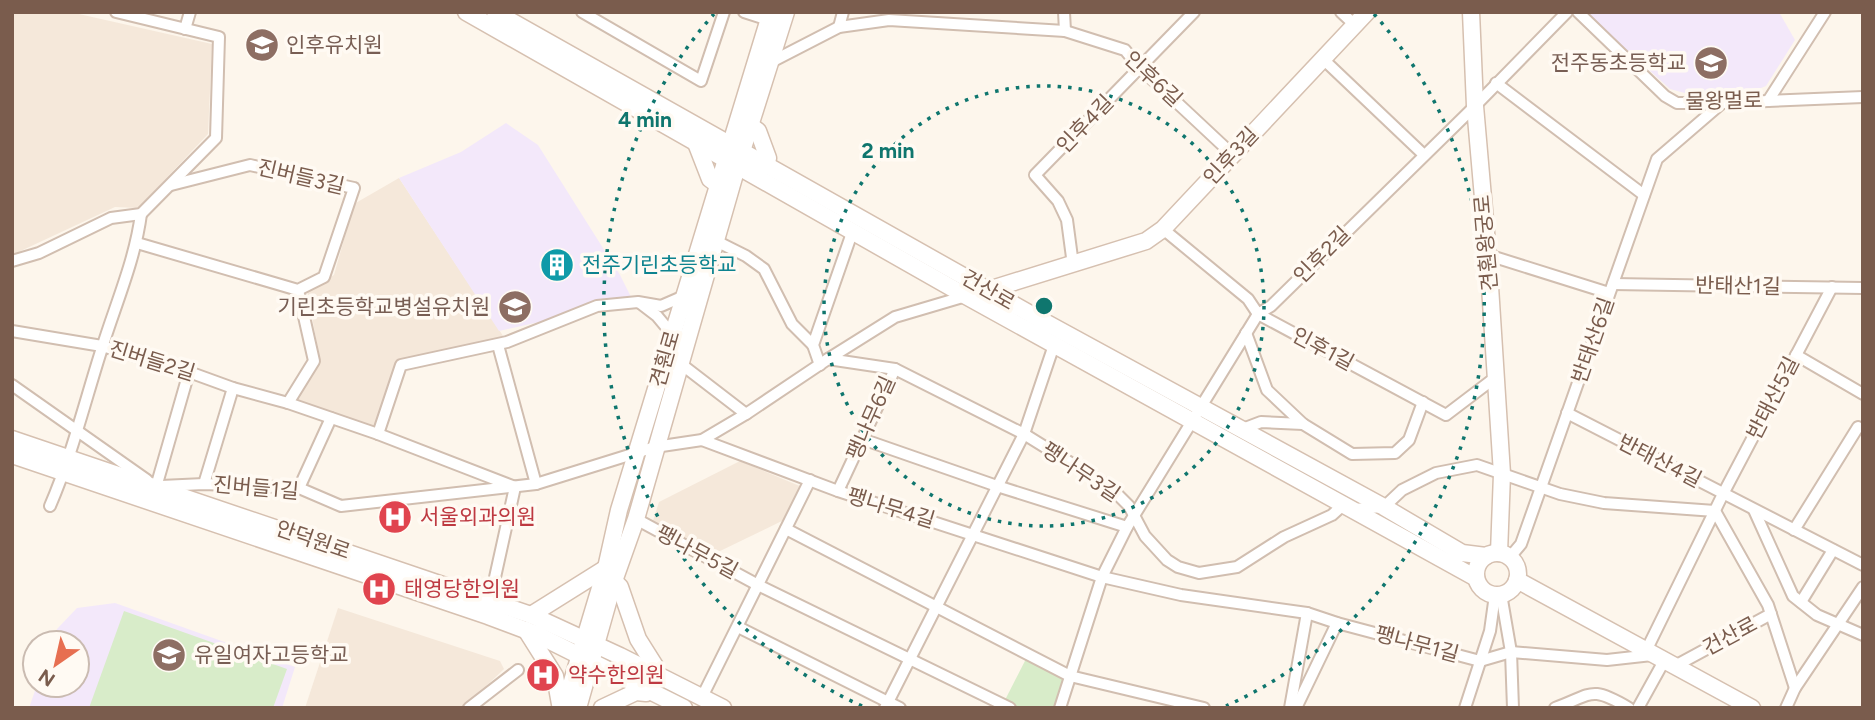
<svg xmlns="http://www.w3.org/2000/svg" width="1875" height="720" viewBox="0 0 1875 720" font-family="Figtree,'Noto Sans KR',sans-serif">
  <rect width="100%" height="100%" fill="#fdf6ec"/>
  <g fill="#f5e8da">
    <polygon points="12,12 70,12 212,44 208,134 138,208 115,207 12,255"/>
    <polygon points="399,178 507,342 401,365 378,434 290,400 320,360 307,290 334,275 354,204"/>
    <polygon points="740,461 802,487 788,518 716,553 652,524 659,502"/>
    <polygon points="338,608 500,661 504,669 463,708 305,708"/>
  </g>
  <g fill="#f3e8fa">
    <polygon points="1585,12 1779,12 1795,40 1766,86 1738,97 1703,98 1670,89"/>
    <polygon points="506,123 538,145 620,275 633,301 499,331 399,178 461,152"/>
    <polygon points="115,603 295,667 282,708 29,708 37,685 77,685 77,643 52,643 57,629 77,608"/>
  </g>
  <g fill="#d8ecc9">
    <polygon points="124,611 287,669 273,708 89,708"/>
    <polygon points="1028,655 1069,678 1060,708 1010,708 1003,704"/>
  </g>
  <g fill="none" stroke-linecap="round" stroke-linejoin="round">
    <g stroke="#d1beb0" stroke-width="14">
      <g id="street">
        <polyline points="582,12 701,81 724,12"/>
        <polyline points="744,12 769,20"/>
        <polyline points="1064,12 1065,31"/>
        <polyline points="1341,12 1355,25"/>
        <polyline points="1578,12 1665,96 1677,103 1722,103 1863,97"/>
        <polyline points="839,27 843,12"/>
        <polyline points="185,29 190,12"/>
        <polyline points="1323,59 1424,155"/>
        <polyline points="773,61 839,27 889,20 1065,31 1125,50 1140,68 1233,155"/>
        <polyline points="1496,83 1644,195"/>
        <polyline points="1768,101 1825,12"/>
        <polyline points="1163,229 1248,299 1258,314 1446,415 1496,377"/>
        <polyline points="716,241 746,256 764,269 792,324 813,345"/>
        <polyline points="137,243 298,290 324,277 354,188 250,165 171,185"/>
        <polyline points="1488,255 1609,293"/>
        <polyline points="12,261 39,253 111,218 141,214 216,138 219,37 116,12"/>
        <polyline points="1073,265 1067,220 1058,201 1035,175 1194,12"/>
        <polyline points="1613,284 1863,288"/>
        <polyline points="640,303 657,316 672,334"/>
        <polyline points="12,331 102,346 189,372 233,388 288,403 378,434 515,487 490,600"/>
        <polyline points="1246,333 1267,390 1303,424"/>
        <polyline points="498,345 536,484"/>
        <polyline points="1796,355 1863,394"/>
        <polyline points="828,359 895,369 1024,434 1111,488 1129,506 1145,536 1167,560 1178,567 1199,573 1237,567 1284,537 1332,515 1343,505"/>
        <polyline points="681,364 746,414"/>
        <polyline points="820,365 813,345 853,230"/>
        <polyline points="12,385 147,480"/>
        <polyline points="288,403 314,361 298,290"/>
        <polyline points="1567,413 1863,565"/>
        <polyline points="1240,430 1261,422 1303,424 1352,454 1395,453 1409,440 1423,402"/>
        <polyline points="378,434 401,365 507,342 597,306 638,302 661,306 684,296"/>
        <polyline points="862,439 997,486 1127,527"/>
        <polyline points="702,440 838,491 1102,577 1181,595 1307,613 1337,623 1480,661"/>
        <polyline points="204,484 233,388"/>
        <polyline points="161,486 204,484 299,488 341,506 536,484 655,447 702,440 746,414 828,359 895,317 966,296"/>
        <polyline points="156,487 189,372"/>
        <polyline points="299,488 331,418"/>
        <polyline points="838,491 895,369"/>
        <path d="M50,506c22,-51 35,-105 52,-158 14,-45 33,-88 39,-134"/>
        <polyline points="1354,509 1384,507 1402,490 1436,473 1477,465 1560,494 1604,503 1715,511 1768,605 1795,688"/>
        <polyline points="1754,510 1793,596 1817,615 1863,635"/>
        <polyline points="636,519 758,585 1010,708"/>
        <polyline points="786,529 1070,676 1204,708"/>
        <polyline points="1794,530 1858,427"/>
        <polyline points="1510,557 1521,544 1657,159 1722,103"/>
        <polyline points="1501,594 1511,652 1513,708"/>
        <polyline points="1801,602 1833,550"/>
        <polyline points="738,627 900,708"/>
        <polyline points="1646,651 1723,494 1832,287"/>
        <polyline points="1480,661 1511,652 1607,660 1652,655"/>
        <polyline points="1675,666 1771,614"/>
        <polyline points="702,697 810,480"/>
        <polyline points="469,708 518,670"/>
        <polyline points="885,708 1024,434 1054,345"/>
        <polyline points="1060,708 1102,577 1127,527 1258,314 1271,306 1475,106 1567,12"/>
        <polyline points="1290,708 1307,613"/>
        <polyline points="1296,708 1337,623"/>
        <polyline points="1465,708 1490,631 1495,595"/>
        <path d="M1555,708c38,-14 35,-23 74,0"/>
        <polyline points="1638,708 1664,661"/>
        <polyline points="1786,708 1795,688 1863,587"/>
      </g>
    </g>
    <g stroke="#d6c0b0" stroke-width="19">
      <g id="secondary">
        <polyline points="466,12 966,296 1476,578"/>
        <polyline points="495,12 1041,320 1384,507 1462,553 1486,556"/>
        <polyline points="1471,12 1475,106 1488,255 1502,474 1499,553"/>
        <polyline points="751,126 758,131 768,158 766,166"/>
        <polyline points="696,143 710,179 718,185"/>
        <polyline points="985,291 1146,241 1163,229 1367,12"/>
        <polyline points="12,439 531,615 620,656 723,708"/>
        <polyline points="12,455 488,616 536,634 684,708"/>
        <circle cx="1497" cy="574" r="21"/>
        <polyline points="1517,580 1752,708"/>
        <polyline points="614,581 620,587 638,639 655,666 654,672"/>
        <polyline points="531,615 606,568"/>
        <polyline points="526,630 555,676 560,704 565,706"/>
        <polyline points="564,708 606,568 619,510 771,12"/>
        <polyline points="578,708 614,581 636,519 737,167 786,12"/>
        <polyline points="602,708 636,692 646,693 648,689"/>
      </g>
    </g>
    <use href="#street" stroke="#fff" stroke-width="10"/>
    <use href="#secondary" stroke="#fff" stroke-width="16"/>
  </g>
  <g fill="none" stroke="#0f766e" stroke-width="3.5" stroke-dasharray="3.5 7">
    <circle cx="1044" cy="306" r="220"/>
    <path d="M862 706A440 440 0 0 1 714 14M1374 14A440 440 0 0 1 1226 706"/>
  </g>
  <defs>
    <g id="school-disc" transform="scale(1.75)"><circle r="9.5" fill="#8d6e63" stroke="#fffaf3"/><path d="M0-5L7-2L0 1L-7-2ZM-4 1L0 2.5L4 1V4Q0 6-4 4Z" fill="#fff"/></g>
    <g id="building-disc" transform="scale(1.75)"><circle r="9.5" fill="#0f9aa8" stroke="#fffaf3"/><path d="M-4-6H4V6H1V3H-1V6H-4ZM-2.5-4.3h1.7v1.8h-1.7ZM.8-4.3h1.7v1.8H.8ZM-2.5-1h1.7V.8h-1.7ZM.8-1h1.7V.8H.8Z" fill="#fff"/></g>
    <g id="hospital-disc" transform="scale(1.75)"><circle r="9.5" fill="#e0444e" stroke="#fffaf3"/><path d="M-5-5h3v3.5h4V-5h3V5h-3V1.5h-4V5h-3Z" fill="#fff"/></g>
  </defs>
  <g fill-rule="evenodd">
    <use href="#school-disc" x="262" y="45"/>
    <use href="#school-disc" x="1711" y="63"/>
    <use href="#building-disc" x="557" y="265"/>
    <use href="#school-disc" x="515" y="307"/>
    <use href="#hospital-disc" x="395" y="517"/>
    <use href="#hospital-disc" x="379" y="589"/>
    <use href="#school-disc" x="169" y="655"/>
    <use href="#hospital-disc" x="543" y="675"/>
  </g>
  <g text-anchor="middle" stroke-width="7" stroke-linejoin="round" paint-order="stroke">
    <g font-size="21" fill="#785e54" stroke="#fffaf3" text-anchor="start">
      <text x="286" y="52">인후유치원</text>
      <text x="1686" y="70" text-anchor="end">전주동초등학교</text>
      <text x="490" y="314" text-anchor="end">기린초등학교병설유치원</text>
      <text x="194" y="662">유일여자고등학교</text>
    </g>
    <g font-size="21" fill="#7a5c4d" stroke="#fffaf3">
      <text transform="translate(1153 79) rotate(43)" y="7">인후6길</text>
      <text transform="translate(1724 101) rotate(-1)" y="7">물왕멀로</text>
      <text transform="translate(1085 124) rotate(-46)" y="7">인후4길</text>
      <text transform="translate(1231 156) rotate(-47)" y="7">인후3길</text>
      <text transform="translate(301 177) rotate(13)" y="7">진버들3길</text>
      <text transform="translate(1486 243) rotate(-95)" y="7">견훤왕궁로</text>
      <text transform="translate(1322 255) rotate(-45)" y="7">인후2길</text>
      <text transform="translate(1738 286) rotate(1)" y="7">반태산1길</text>
      <text transform="translate(988 290) rotate(30)" y="7">건산로</text>
      <text transform="translate(1593 340) rotate(-71)" y="7">반태산6길</text>
      <text transform="translate(1323 349) rotate(28)" y="7">인후1길</text>
      <text transform="translate(665 359) rotate(-74)" y="7">견훤로</text>
      <text transform="translate(152 361) rotate(17)" y="7">진버들2길</text>
      <text transform="translate(1773 398) rotate(-63)" y="7">반태산5길</text>
      <text transform="translate(871 418) rotate(-66)" y="7">팽나무6길</text>
      <text transform="translate(1660 461) rotate(27)" y="7">반태산4길</text>
      <text transform="translate(1081 472) rotate(34)" y="7">팽나무3길</text>
      <text transform="translate(256 488) rotate(5)" y="7">진버들1길</text>
      <text transform="translate(891 508) rotate(17)" y="7">팽나무4길</text>
      <text transform="translate(313 540) rotate(19)" y="7">안덕원로</text>
      <text transform="translate(697 552) rotate(28)" y="7">팽나무5길</text>
      <text transform="translate(1730 636) rotate(-28)" y="7">건산로</text>
      <text transform="translate(1417 644) rotate(15)" y="7">팽나무1길</text>
    </g>
    <g font-size="21" fill="#0d838f" stroke="#fffaf3" text-anchor="start">
      <text x="582" y="272">전주기린초등학교</text>
    </g>
    <g font-size="21" fill="#be3a42" stroke="#fffaf3" text-anchor="start">
      <text x="420" y="524">서울외과의원</text>
      <text x="404" y="596">태영당한의원</text>
      <text x="568" y="682">약수한의원</text>
    </g>
  </g>
  <circle cx="1044" cy="306" r="10" fill="#0f766e" stroke="#fffaf3" stroke-width="3.5"/>
  <g font-size="21" text-anchor="middle" font-weight="bold" fill="#0f766e" stroke="#fffaf3" stroke-width="7" stroke-linejoin="round" paint-order="stroke">
    <text x="645" y="127">4 min</text>
    <text x="888" y="158">2 min</text>
  </g>
  <rect width="1875" height="720" fill="none" stroke="#7a5c4d" stroke-width="28"/>
  <g transform="translate(56 664) rotate(214)"><circle r="33" fill="#fffaf3" stroke="#cabbb1" stroke-width="2"/>
  <path d="M0-5L12 26L0 18L-12 26Z" fill="#e76f51"/>
  <text y="-10" font-size="19" font-weight="bold" text-anchor="middle" fill="#7a5c4d">N</text>
  </g>
</svg>
